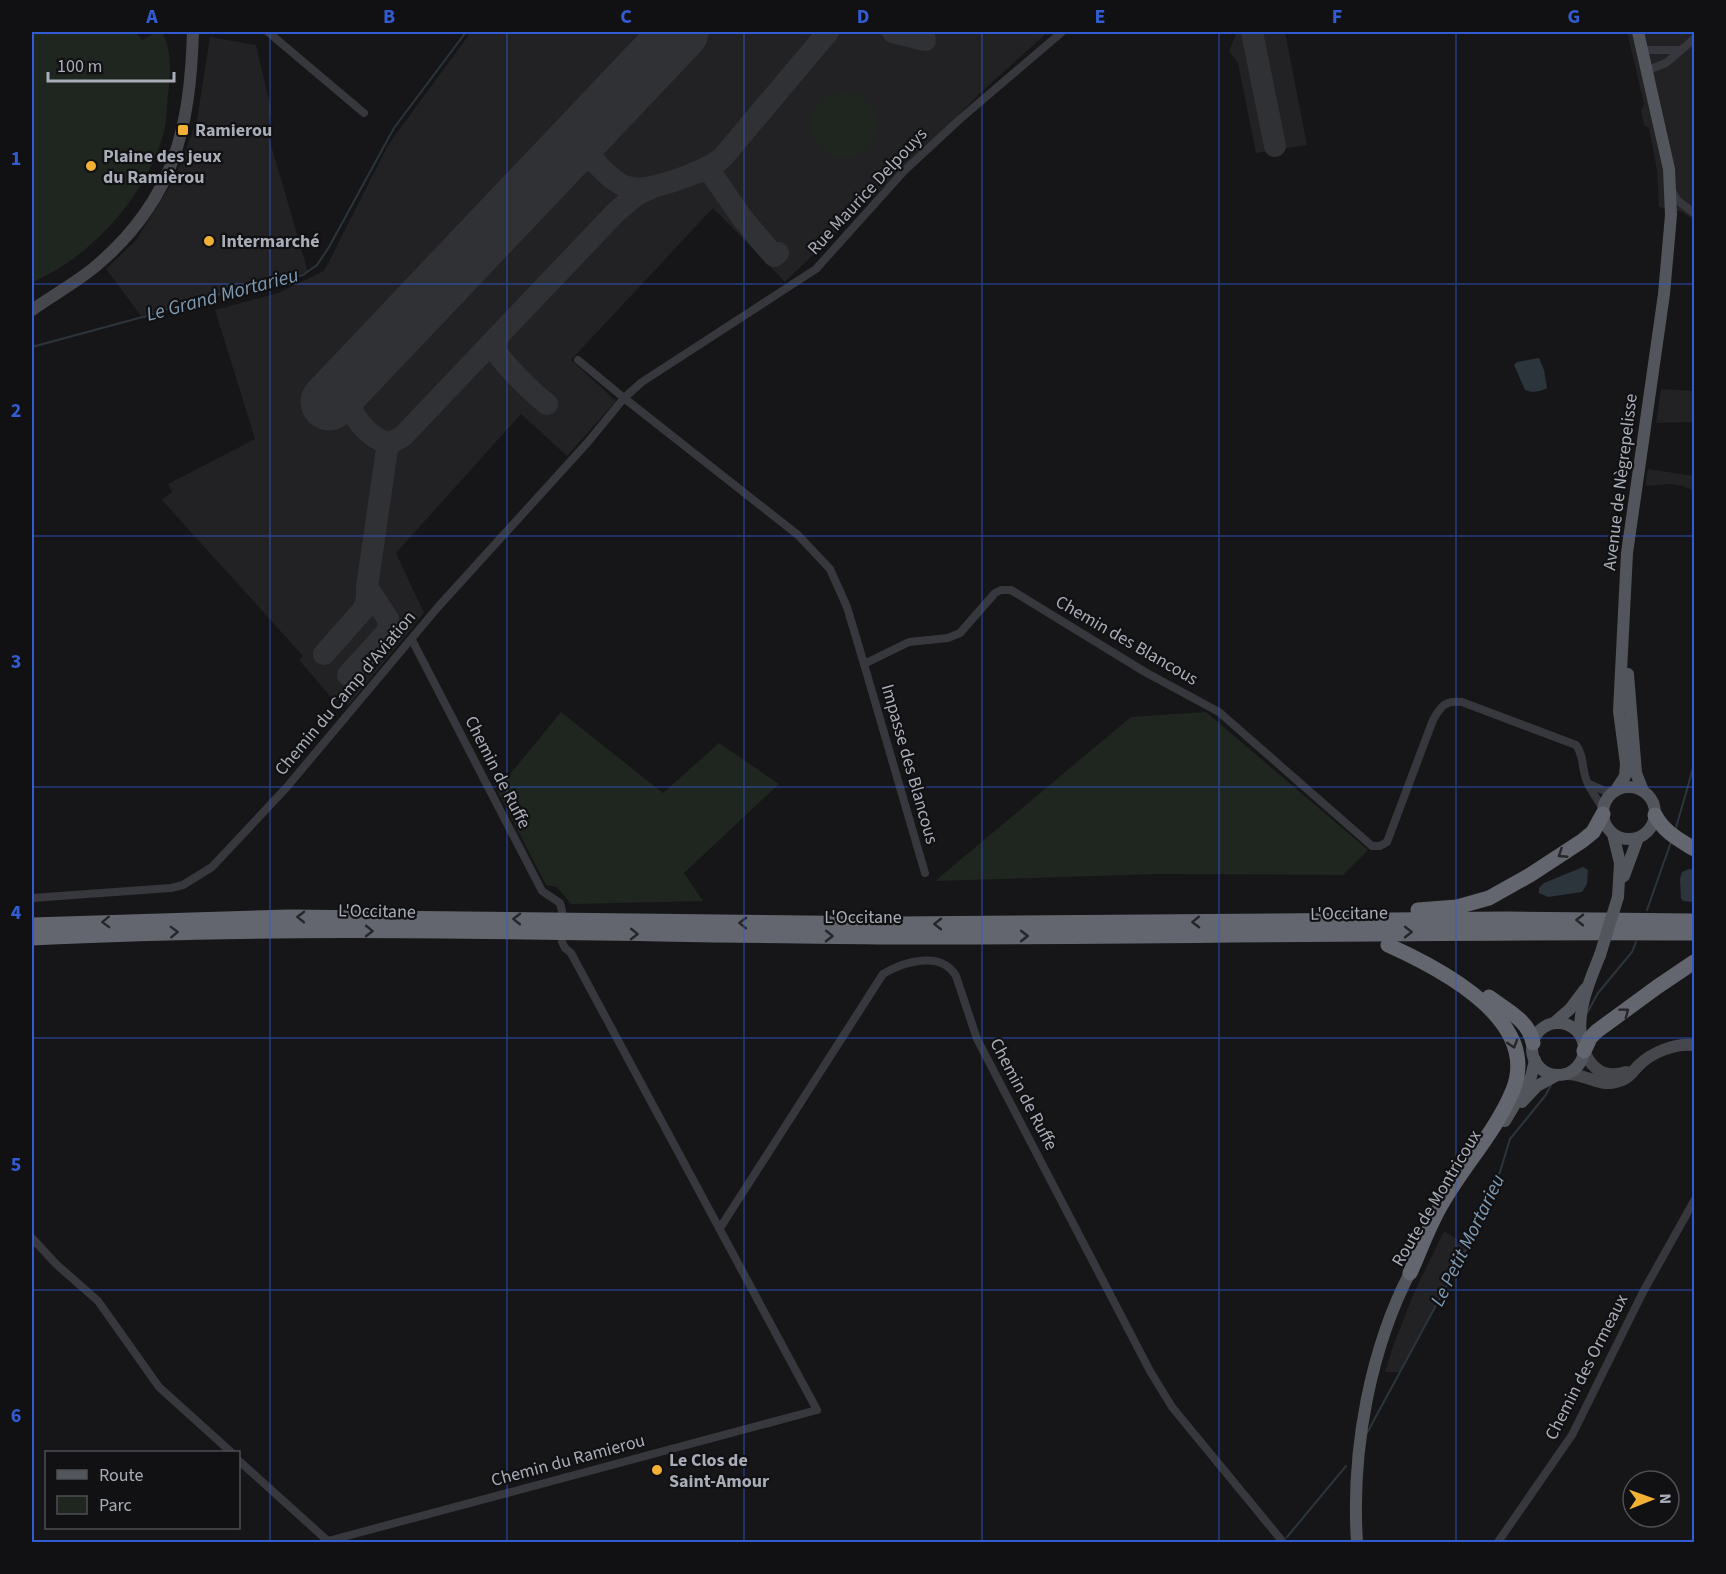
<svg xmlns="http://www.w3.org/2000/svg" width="1726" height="1574" viewBox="0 0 1726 1574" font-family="'Source Sans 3',sans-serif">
  <rect width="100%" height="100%" fill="#161618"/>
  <g fill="#222225">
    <polygon points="471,32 1048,32 990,84 785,282 713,208 571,360 616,401 567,456 521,414 396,553 424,613 348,706 341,698 336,703 299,660 303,656 162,500 172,492 168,484 255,439 215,310 278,293 324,271 388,145"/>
    <polygon points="1237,32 1285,32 1307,145 1256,153 1238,63 1229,51"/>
    <polygon points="1627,32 1694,32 1694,220 1682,212 1659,207 1657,170 1649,128 1644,125 1641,110 1644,104"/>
    <polygon points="210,37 256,45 271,109 267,131 308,272 141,316 106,269 136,240 175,178 197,120"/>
    <polygon points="1661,389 1694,391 1694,422 1656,423"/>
    <polygon points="1648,469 1694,476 1694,491 1683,486 1670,484 1645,486"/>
    <polygon points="1444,1231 1468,1246 1401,1372 1385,1372 1393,1346 1414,1293"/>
  </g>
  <g fill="#1e261f">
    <path d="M32,32h104l6,8 16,-8h4c10,18 9,41 6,62 -1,11 -1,22 -3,33 -11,53 -56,109 -101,138 -10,7 -22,12 -32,18z"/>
    <circle cx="844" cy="125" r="33"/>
    <polygon points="561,712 663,793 719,743 779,784 684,873 703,901 571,904 557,887 546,885 497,790"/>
    <polygon points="1206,712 1368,850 1343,875 1157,874 935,881 1131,717"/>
  </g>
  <g fill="#2c353c">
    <path d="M1539,358l5,12 3,18c-6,4 -16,5 -22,2l-11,-25 3,-3z"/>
    <polygon points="1583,867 1588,870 1587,884 1582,892 1548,897 1539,893 1539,888 1544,883"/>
    <polygon points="1689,869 1694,870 1694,902 1683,901 1681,898 1680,879 1682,872"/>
  </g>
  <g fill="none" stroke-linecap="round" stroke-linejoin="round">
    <g stroke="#2c353c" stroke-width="2">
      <polyline points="32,347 150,315 191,301 303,275 317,265 329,247 394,128 466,32"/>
      <polyline points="1675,831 1694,765"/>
      <polyline points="1647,910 1671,842"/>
      <polyline points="1587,1013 1598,993 1632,952 1636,942"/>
      <polyline points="1367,1433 1474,1235 1476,1215 1500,1172 1510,1139 1545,1096 1551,1085"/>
      <polyline points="1287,1537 1346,1466"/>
    </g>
    <g stroke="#303135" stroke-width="22">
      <polyline points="893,32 925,40"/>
      <polyline points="1252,32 1275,146"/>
      <path d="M616,99c-9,10 -22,21 -27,32 -5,13 1,26 9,34 10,10 20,21 34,23 19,4 78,-18 91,-31l105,-125"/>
      <path d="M554,165c17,-6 29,-13 44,0"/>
      <polyline points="698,172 706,171 711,173 743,219 774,256 778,253"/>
      <path d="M500,334c-3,6 -7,12 -3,18 5,11 39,44 50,52"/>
      <path d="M373,355c-8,10 -22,22 -24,36 -4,21 22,51 42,52l12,-7 213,-224 20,-17 19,-9"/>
      <polyline points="324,654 363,610 367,599 367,587"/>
      <polyline points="348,675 389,630 388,619 367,587 387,449 391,443"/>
    </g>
    <polyline stroke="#303135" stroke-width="57" points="329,402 680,32"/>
    <g stroke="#37383d" stroke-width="8">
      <polyline points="268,32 364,113"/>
      <polyline points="1643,50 1681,50"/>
      <polyline points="1648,70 1666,63 1694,39"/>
      <polyline points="1671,189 1677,200 1694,213"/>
      <path d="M578,360l46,38 174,137 32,34 17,38 17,57 45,-22 39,-4 12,-5 35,-40 6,-3h10l134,82 74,40 153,134h8l7,-4 46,-122c8,-14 12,-20 29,-18l114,43c9,12 5,25 12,39 4,9 11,16 15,26"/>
      <polyline points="412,640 542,891 560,903 562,911"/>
      <polyline points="864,664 925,873"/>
      <polyline points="1589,784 1605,791 1616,790"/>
      <polyline points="32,898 171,888 183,885 212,867 286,788 438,607 588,442 624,398 642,382 816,269 904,171 960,119 1062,32"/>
      <path d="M720,1228l163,-254c20,-12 58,-24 73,2l21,63 173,332 22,36 111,135"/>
      <polyline points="32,1238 56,1264 98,1301 159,1387 231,1452"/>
      <polyline points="238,1460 329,1542"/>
      <polyline points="328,1541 817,1410 571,953 565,948 562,942"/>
      <polyline points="1498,1542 1572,1435 1643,1292 1694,1201"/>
    </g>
    <g stroke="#45474d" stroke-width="12">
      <path d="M32,310c21,-15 45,-28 64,-44 78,-66 94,-137 97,-234"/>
      <path d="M1584,1051c8,19 22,28 42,21"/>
      <path d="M1566,1074c18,-1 33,13 50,8 12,-3 15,-8 22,-16 14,-14 37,-23 56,-21"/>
    </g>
    <g stroke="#53555c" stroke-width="12">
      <polyline points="1628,674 1636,773 1643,791"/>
      <circle cx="1629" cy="813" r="26"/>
      <polyline points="1616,790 1625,776 1626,764 1619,711 1627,553 1664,294 1671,215 1669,169 1638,32"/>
      <polyline points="1613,834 1620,863 1618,897"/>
      <polyline points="1624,876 1638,838"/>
      <polyline points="1554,1023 1570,1009 1585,989"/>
      <circle cx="1558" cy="1049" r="26"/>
      <path d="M1581,1036c-4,-27 9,-56 19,-81"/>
      <polyline points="1522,1102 1537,1086 1557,1075"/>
      <polyline points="1505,1121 1531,1077 1535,1060"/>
      <path d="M1357,1542c-6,-91 13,-196 57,-277"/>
    </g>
    <g stroke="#63666e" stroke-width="15">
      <path d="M1655,815c9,17 23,24 39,34"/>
      <polyline points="1418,910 1457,907 1489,898 1530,875 1582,841 1593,832 1603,814"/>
      <polyline points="32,925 289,917 896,924 1507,919 1694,921"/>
      <path d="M32,938c286,-15 573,-3 860,-1 268,1 535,-6 802,-4"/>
      <path d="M1388,945c51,23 153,75 125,145 -17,42 -51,77 -73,117 -12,21 -20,44 -30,66"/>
      <path d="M1489,997c17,13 40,23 44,46"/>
      <polyline points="1584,1051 1590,1038 1597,1031 1657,987 1694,962"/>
    </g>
    <polyline stroke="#53555c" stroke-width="12" points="1600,955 1618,897"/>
  </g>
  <defs><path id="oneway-chevron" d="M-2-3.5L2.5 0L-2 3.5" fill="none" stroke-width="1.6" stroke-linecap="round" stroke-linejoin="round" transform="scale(1.5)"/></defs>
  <g stroke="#26262a">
    <use href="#oneway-chevron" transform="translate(1562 854) rotate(147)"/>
    <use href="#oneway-chevron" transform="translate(301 917) rotate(-179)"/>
    <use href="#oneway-chevron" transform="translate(517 919) rotate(-179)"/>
    <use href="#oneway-chevron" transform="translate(1580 920) rotate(-179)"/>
    <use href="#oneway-chevron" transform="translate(106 922) rotate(178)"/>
    <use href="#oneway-chevron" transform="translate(1196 922) rotate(179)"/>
    <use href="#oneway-chevron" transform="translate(743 923) rotate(-179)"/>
    <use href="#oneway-chevron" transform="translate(938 924) rotate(180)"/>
    <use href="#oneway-chevron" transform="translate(369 931) rotate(1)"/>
    <use href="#oneway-chevron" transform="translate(174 932) rotate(-2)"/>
    <use href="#oneway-chevron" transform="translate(1408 932)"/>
    <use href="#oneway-chevron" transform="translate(634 934) rotate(1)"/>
    <use href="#oneway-chevron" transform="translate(829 936) rotate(1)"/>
    <use href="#oneway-chevron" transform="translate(1024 936)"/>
    <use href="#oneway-chevron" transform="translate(1625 1012) rotate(-37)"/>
    <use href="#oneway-chevron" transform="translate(1513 1044) rotate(73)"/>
  </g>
  <path fill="none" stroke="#325cd3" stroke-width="1.5" stroke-opacity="0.55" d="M270,32v1510M507,32v1510M744,32v1510M982,32v1510M1219,32v1510M1456,32v1510M32,284h1662M32,536h1662M32,787h1662M32,1038h1662M32,1290h1662"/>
  <g fill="#f2b134" stroke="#111113" stroke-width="2">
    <rect x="177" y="124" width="12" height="12" rx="3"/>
    <circle cx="91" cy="166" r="6"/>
    <circle cx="209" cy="241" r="6"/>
    <circle cx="657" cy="1470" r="6"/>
  </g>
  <g text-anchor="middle" stroke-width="4.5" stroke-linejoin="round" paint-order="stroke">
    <g font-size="18" font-weight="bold" fill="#a8adb8" stroke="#111113" text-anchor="start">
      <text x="195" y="136">Ramierou</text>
      <text x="103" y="162">Plaine des jeux<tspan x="103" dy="21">du Ramièrou</tspan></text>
      <text x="221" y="247">Intermarché</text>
      <text x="669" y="1466">Le Clos de<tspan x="669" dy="21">Saint-Amour</tspan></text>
    </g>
    <g font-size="18" fill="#a8adb8" stroke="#111113">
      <text transform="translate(867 191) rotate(-47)" y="6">Rue Maurice Delpouys</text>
      <text transform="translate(1620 482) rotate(-83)" y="6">Avenue de Nègrepelisse</text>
      <text transform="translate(1127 640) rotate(30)" y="6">Chemin des Blancous</text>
      <text transform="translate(345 693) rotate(-50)" y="6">Chemin du Camp d'Aviation</text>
      <text transform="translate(910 764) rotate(74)" y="6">Impasse des Blancous</text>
      <text transform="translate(498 772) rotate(63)" y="6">Chemin de Ruffe</text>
      <text transform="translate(377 911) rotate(1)" y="6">L'Occitane</text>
      <text transform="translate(1349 913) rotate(-1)" y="6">L'Occitane</text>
      <text x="863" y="923">L'Occitane</text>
      <text transform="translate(1024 1094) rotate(62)" y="6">Chemin de Ruffe</text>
      <text transform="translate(1436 1198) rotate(-59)" y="6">Route de Montricoux</text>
      <text transform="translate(1586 1367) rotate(-63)" y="6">Chemin des Ormeaux</text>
      <text transform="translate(568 1460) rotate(-15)" y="6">Chemin du Ramierou</text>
    </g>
    <g font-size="20" font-style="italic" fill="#7f9bb3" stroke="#111113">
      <text transform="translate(222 294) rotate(-15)" y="7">Le Grand Mortarieu</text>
      <text transform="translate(1467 1240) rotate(-64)" y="7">Le Petit Mortarieu</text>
    </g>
  </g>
  <rect width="1726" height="1574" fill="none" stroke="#111113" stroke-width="66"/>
  <rect x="45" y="1451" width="195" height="78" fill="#111113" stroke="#4d4f55" stroke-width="1.5"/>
  <rect x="57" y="1470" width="30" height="9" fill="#53555c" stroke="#4d4f55" stroke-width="1.5"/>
  <text x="99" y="1481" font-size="18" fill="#a8adb8">Route</text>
  <rect x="57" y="1496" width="30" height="18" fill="#1e261f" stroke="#4d4f55" stroke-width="1.5"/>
  <text x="99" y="1511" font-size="18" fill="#a8adb8">Parc</text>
  <g transform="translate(1651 1499) rotate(89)"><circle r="28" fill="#111113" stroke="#4d4f55" stroke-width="1.5"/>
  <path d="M0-4.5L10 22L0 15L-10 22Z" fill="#f2b134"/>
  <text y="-9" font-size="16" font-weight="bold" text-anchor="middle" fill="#a8adb8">N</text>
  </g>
  <path d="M48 72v9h126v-9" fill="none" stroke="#a8adb8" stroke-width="3"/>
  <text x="57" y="72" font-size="18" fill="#a8adb8" stroke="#111113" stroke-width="4.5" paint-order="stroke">100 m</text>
  <rect x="33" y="33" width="1660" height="1508" fill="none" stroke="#325cd3" stroke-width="2"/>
  <g font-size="20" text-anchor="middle" font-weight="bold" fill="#325cd3">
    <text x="152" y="23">A</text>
    <text x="389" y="23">B</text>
    <text x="626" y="23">C</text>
    <text x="863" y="23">D</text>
    <text x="1100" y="23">E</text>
    <text x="1337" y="23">F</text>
    <text x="1574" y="23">G</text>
    <text x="16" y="165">1</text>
    <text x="16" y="417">2</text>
    <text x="16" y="668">3</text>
    <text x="16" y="919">4</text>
    <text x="16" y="1171">5</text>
    <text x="16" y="1422">6</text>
  </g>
</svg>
